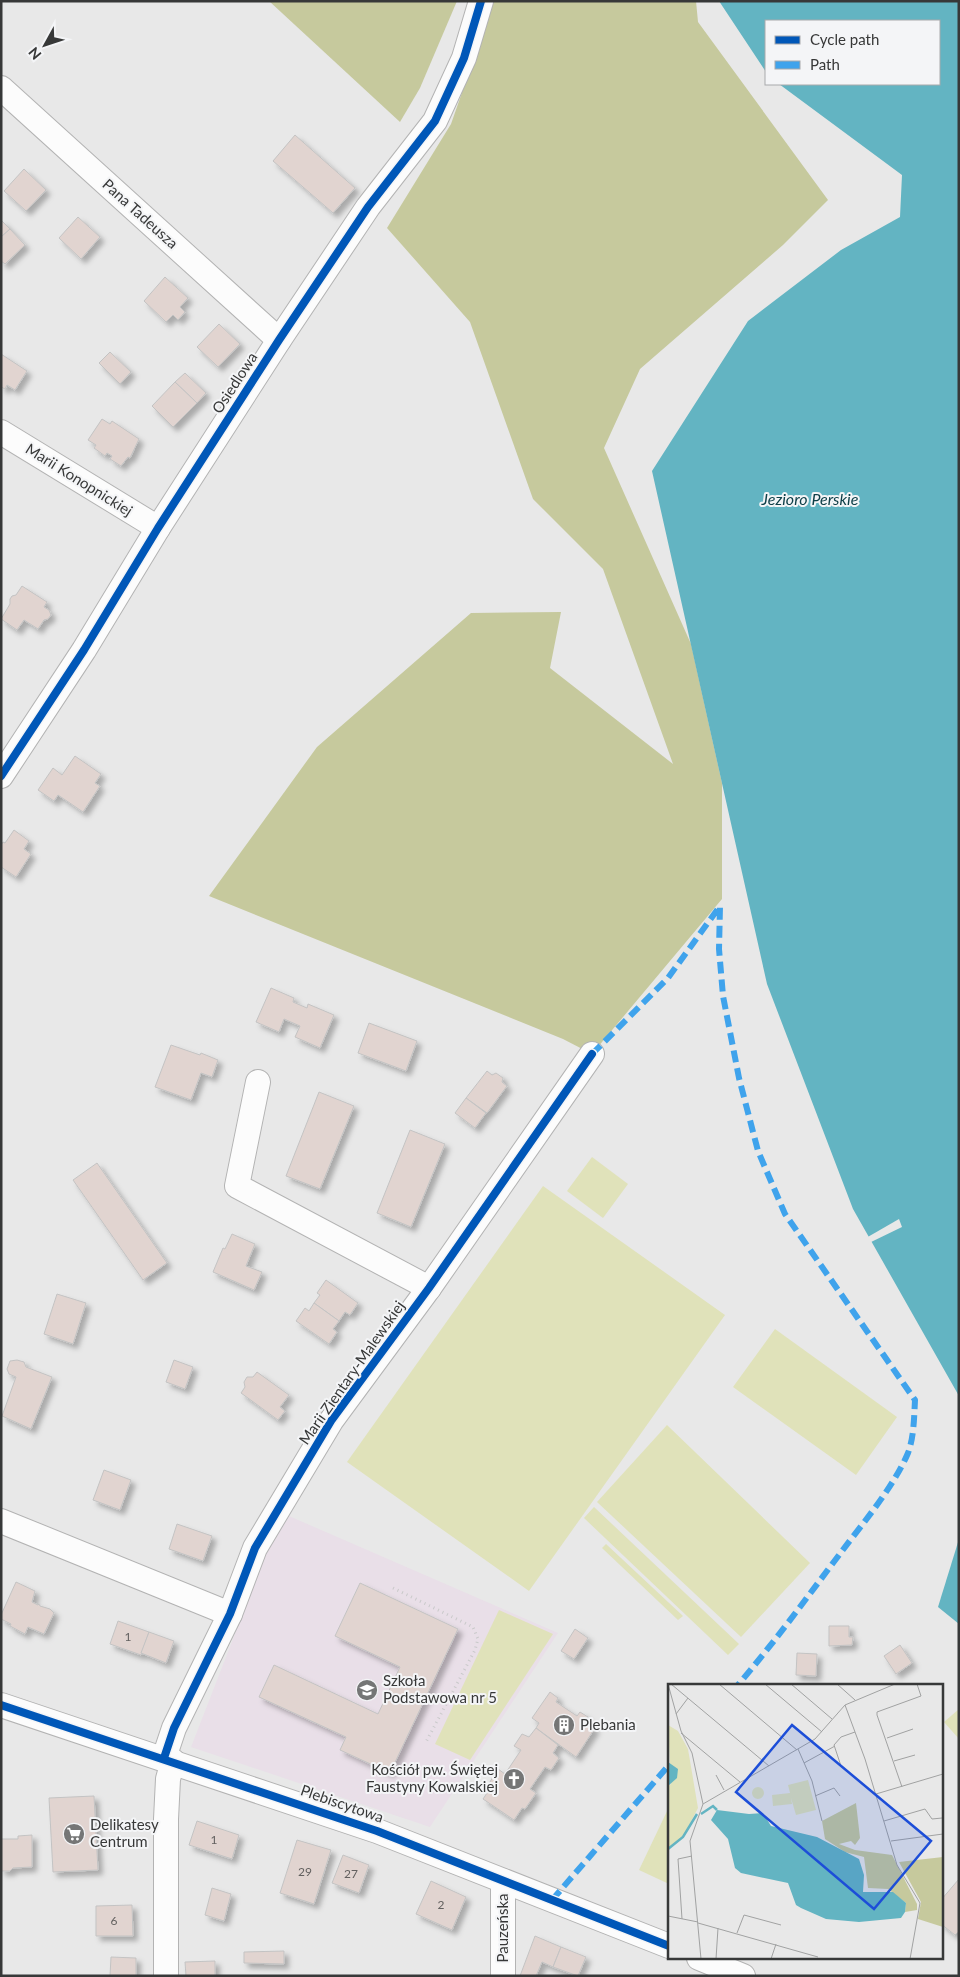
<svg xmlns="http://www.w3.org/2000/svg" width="960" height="1977" viewBox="0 0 960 1977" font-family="Lato,sans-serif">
  <defs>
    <filter id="shadow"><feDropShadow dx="4.5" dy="4.5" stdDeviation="2.5" flood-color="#0004"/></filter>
  </defs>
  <rect width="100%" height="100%" fill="#e8e8e8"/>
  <polygon fill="#e9dfe8" points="289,1516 558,1633 430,1827 191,1747 266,1554"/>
  <g fill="#e0e2ba">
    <polygon points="592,1157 628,1184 603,1218 567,1191"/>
    <polygon points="543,1186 725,1315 529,1591 347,1462"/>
    <polygon points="775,1329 897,1417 856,1475 733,1387"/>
    <polygon points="667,1425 810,1563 741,1637 597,1502"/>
    <polygon points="594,1507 739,1644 728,1655 584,1518"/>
    <polygon points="606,1544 683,1616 678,1620 602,1548"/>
    <polygon points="499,1610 553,1634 470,1760 435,1744"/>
    <polygon points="959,1709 959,1739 944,1722"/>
    <polygon points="669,1807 669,1884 639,1870"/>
  </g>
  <g fill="#c6c99d">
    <polygon points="269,1 457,1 420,88 400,122"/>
    <polygon points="494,1 696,1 698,22 828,200 783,245 640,369 604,448 691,644 722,783 722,899 592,1054 563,1039 209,896 317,747 471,613 561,612 550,668 673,764 603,569 533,499 470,322 387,228 451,124"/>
  </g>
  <g fill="#63b4c2">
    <polygon points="719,1 959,1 959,1396 853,1209 767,984 652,471 748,321 841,250 900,217 902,175 779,84 939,84 939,21 766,21 766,72"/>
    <polygon points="959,1539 959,1624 938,1607"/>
  </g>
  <polygon fill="#e8e8e8" points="899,1219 902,1227 869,1243 866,1238"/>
  <g fill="#e1d4d0" stroke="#c3c3c3" filter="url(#shadow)">
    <polygon points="295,135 355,188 333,213 273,161"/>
    <polygon points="24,169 46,190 26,211 4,191"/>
    <polygon points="78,217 100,237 81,259 59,238"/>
    <polygon points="1,220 10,229 1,237"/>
    <polygon points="10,229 25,245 5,264 1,261 1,237"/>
    <polygon points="165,277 188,298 180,307 185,312 178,320 173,315 166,322 144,301"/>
    <polygon points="219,324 240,344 218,367 197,347"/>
    <polygon points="110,352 131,372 120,384 99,363"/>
    <polygon points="1,354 27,371 15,390 7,385 5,389 1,387"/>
    <polygon points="185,373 206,393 197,403 175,382"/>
    <polygon points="175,382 197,403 173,427 152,406"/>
    <polygon points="102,419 110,424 112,421 139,439 130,458 128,457 121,466 110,459 112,456 107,453 105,456 94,448 96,445 88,440"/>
    <polygon points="22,586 47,602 44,607 49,610 51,615 48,619 44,620 38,629 24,620 17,630 1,619 10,604 10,599 12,596 16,595"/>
    <polygon points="75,756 101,774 95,783 100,786 83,812 58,795 54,801 38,790 53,768 62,775"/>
    <polygon points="14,830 29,841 24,849 31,854 16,877 1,867 1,845 3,842 5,843"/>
    <polygon points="271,988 294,998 293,1002 307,1008 308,1004 334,1015 320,1048 295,1037 300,1026 284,1019 279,1032 256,1022"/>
    <polygon points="369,1023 417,1041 406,1071 358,1053"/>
    <polygon points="171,1045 200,1055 201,1053 218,1060 212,1077 201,1073 191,1100 155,1087"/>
    <polygon points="487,1071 492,1075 496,1073 503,1078 502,1082 507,1086 487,1113 466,1098"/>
    <polygon points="319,1092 354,1106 320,1189 286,1176"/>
    <polygon points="466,1098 486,1113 475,1128 455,1113"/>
    <polygon points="410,1130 445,1144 411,1227 377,1213"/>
    <polygon points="97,1163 167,1263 143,1280 73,1180"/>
    <polygon points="232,1234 255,1244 246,1266 262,1272 254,1290 213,1272 223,1248 225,1249"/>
    <polygon points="326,1280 358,1303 350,1315 345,1312 339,1321 314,1303 320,1295 317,1293"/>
    <polygon points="57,1294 86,1303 73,1344 44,1334"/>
    <polygon points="314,1303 339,1321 333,1329 337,1332 329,1344 296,1321 305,1308 309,1311"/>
    <polygon points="17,1360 24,1362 26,1367 52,1377 31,1429 2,1416 16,1377 9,1374 7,1369 10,1361"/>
    <polygon points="174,1360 193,1367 185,1389 166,1382"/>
    <polygon points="257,1372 289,1395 280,1407 285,1411 278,1420 241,1393 245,1387 244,1382 247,1377 253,1377"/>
    <polygon points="104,1470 131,1480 120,1510 93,1500"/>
    <polygon points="177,1524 212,1536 203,1561 169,1549"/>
    <polygon points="16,1582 35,1591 32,1602 38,1605 39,1604 40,1606 50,1609 54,1613 44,1634 28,1627 25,1634 10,1626 11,1624 1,1619 1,1615"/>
    <polygon points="360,1583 458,1629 390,1773 340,1750 346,1737 259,1697 274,1665 378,1714 400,1667 335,1636"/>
    <polygon points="118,1621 149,1632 141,1655 110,1644"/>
    <polygon points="829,1626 849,1626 849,1637 853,1637 852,1645 829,1646"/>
    <polygon points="575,1629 588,1638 574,1659 561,1651"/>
    <polygon points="149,1632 174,1641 166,1663 141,1653"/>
    <polygon points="900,1645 912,1663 896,1674 884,1656"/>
    <polygon points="797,1653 817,1654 816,1676 796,1675"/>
    <polygon points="550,1692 558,1698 556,1702 577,1716 580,1712 588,1717 585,1722 595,1728 576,1757 536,1728 539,1723 532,1718"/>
    <polygon points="536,1728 558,1745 553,1753 559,1758 551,1770 545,1767 530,1789 536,1793 525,1809 522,1808 514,1820 483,1799 491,1787 488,1785 498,1769 505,1774 521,1750 514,1746 522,1734 529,1737"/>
    <polygon points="94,1796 98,1870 53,1872 49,1798"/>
    <polygon points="197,1821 239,1835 232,1859 189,1845"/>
    <polygon points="32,1835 32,1867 13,1868 10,1871 1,1871 1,1839 18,1839 18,1836"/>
    <polygon points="297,1840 331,1850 314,1904 280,1893"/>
    <polygon points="343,1855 369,1865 359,1893 332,1883"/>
    <polygon points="959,1879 959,1931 955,1935 941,1924 941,1900"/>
    <polygon points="431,1881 466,1897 452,1930 416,1914"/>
    <polygon points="212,1888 231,1894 224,1921 205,1915"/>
    <polygon points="132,1905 133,1936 96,1936 96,1906"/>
    <polygon points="535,1936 561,1947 553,1967 542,1962 536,1976 520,1976"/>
    <polygon points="561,1947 586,1957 578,1976 553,1967"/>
    <polygon points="284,1951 284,1964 244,1963 244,1952"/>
    <polygon points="111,1957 136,1958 136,1976 110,1976"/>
    <polygon points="215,1961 215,1976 186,1976 185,1962"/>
  </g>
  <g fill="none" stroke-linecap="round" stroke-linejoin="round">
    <g stroke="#b3b3b3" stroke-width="26">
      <g id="street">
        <polyline points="1,88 279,340"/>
        <polyline points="1,432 158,528"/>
        <polyline points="1,776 84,650 158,528 279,340 368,207 435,121 464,58 481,1"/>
        <polyline points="258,1082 237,1186 429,1288"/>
        <polyline points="1,1521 230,1614"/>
        <polyline points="1,1705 377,1831 669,1946"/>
        <polyline points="164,1758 174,1728 230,1614 255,1548 331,1421 429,1288 592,1054"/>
        <polyline points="699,1958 743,1976"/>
        <polyline points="166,1976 166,1819 168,1779 173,1761"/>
        <polyline points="503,1976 503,1881"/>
      </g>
    </g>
    <polyline stroke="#c9c9ca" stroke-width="3" stroke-dasharray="1 4" stroke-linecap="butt" points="393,1588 473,1627 478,1639 475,1650 426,1742"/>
    <use href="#street" stroke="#fcfcfc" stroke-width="24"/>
    <g stroke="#3fa3ec" stroke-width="6" stroke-dasharray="12 6" stroke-linecap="butt">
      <path d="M592,1054l76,-76 52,-72 -1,43 4,47 16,82 19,73 27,63 130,186c-1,18 -1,37 -7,53 -14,33 -44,69 -66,98 -34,45 -68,92 -105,135"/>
      <polyline points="552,1900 669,1765"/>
    </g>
    <g stroke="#f4f5f7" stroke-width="11">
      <g id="cycleway">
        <polyline points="1,776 84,650 158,528 279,340 368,207 435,121 464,58 481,1"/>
        <polyline points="1,1705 377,1831 669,1946"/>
        <polyline points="164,1758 174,1728 230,1614 255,1548 331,1421 429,1288 592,1054"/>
      </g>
    </g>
    <use href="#cycleway" stroke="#0057b8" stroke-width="8"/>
  </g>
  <defs>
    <g id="school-disc" transform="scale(1.125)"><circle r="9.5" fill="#757676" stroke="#f4f5f7"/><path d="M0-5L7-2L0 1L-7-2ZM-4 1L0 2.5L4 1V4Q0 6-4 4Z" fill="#fff"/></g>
    <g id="building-disc" transform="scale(1.125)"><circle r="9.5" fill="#757676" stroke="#f4f5f7"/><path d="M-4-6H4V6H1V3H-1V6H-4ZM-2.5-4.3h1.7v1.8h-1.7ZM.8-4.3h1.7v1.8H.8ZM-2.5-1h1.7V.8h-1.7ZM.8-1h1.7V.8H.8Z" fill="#fff"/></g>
    <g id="church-disc" transform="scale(1.125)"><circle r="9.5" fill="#757676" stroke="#f4f5f7"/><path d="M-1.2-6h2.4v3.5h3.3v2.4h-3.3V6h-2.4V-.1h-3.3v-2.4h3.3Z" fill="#fff"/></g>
    <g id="supermarket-disc" transform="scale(1.125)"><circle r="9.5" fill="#757676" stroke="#f4f5f7"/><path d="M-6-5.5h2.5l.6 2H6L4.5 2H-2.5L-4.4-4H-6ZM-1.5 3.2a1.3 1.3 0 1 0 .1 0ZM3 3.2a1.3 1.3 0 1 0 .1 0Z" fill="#fff"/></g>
  </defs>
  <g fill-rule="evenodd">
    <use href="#school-disc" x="367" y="1690"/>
    <use href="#building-disc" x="564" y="1725"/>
    <use href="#church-disc" x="514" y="1779"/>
    <use href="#supermarket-disc" x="74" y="1834"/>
  </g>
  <g text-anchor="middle" stroke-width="4" stroke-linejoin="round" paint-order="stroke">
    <g font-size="12" fill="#62605f">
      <text x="128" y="1641">1</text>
      <text x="214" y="1844">1</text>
      <text x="305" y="1876">29</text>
      <text x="351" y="1878">27</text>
      <text x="441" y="1909">2</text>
      <text x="114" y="1925">6</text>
    </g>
    <g font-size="15" fill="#373838" stroke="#f4f5f7">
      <text transform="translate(140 214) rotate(42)" y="5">Pana Tadeusza</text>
      <text transform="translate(235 383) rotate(-57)" y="5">Osiedlowa</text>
      <text transform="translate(79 480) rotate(32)" y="5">Marii Konopnickiej</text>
      <text transform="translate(352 1373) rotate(-55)" y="5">Marii Zientary-Malewskiej</text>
      <text transform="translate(342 1804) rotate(19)" y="5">Plebiscytowa</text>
      <text transform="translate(503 1928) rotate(-90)" y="5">Pauzeńska</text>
    </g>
    <g font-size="15" fill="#373838" stroke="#f4f5f7" text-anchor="start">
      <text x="383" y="1686">Szkoła<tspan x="383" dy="17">Podstawowa nr 5</tspan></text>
      <text x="580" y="1730">Plebania</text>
      <text x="498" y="1775" text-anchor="end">Kościół pw. Świętej<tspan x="498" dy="17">Faustyny Kowalskiej</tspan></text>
      <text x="90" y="1830">Delikatesy<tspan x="90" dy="17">Centrum</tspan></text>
    </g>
    <g font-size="16" font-style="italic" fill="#0f4049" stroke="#f4f5f7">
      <text x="810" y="505">Jezioro Perskie</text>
    </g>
  </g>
  <g transform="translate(668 1684)">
    <rect width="275" height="275" fill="#e8e8e8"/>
    <path d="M0,41l10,6 10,18 10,59 -15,29 -15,12v-63l3,-2zM140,96l8,30 -20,5 -5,-17 1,6 -19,2 -1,-11 18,-2 -2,-8zM84 109a6 6 0 1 1 12 0a6 6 0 1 1-12 0Z" fill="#e0e2ba"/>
    <path d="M188,119l4,35 -5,7 -4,-4 -12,3 16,6 37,5 25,49v6l-12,2 1,-9 -18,-14 -20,-1 -4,-31 -19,-5 -20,-13 -3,-18zM275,173v70l-25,-8 3,-17 -22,-40z" fill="#c6c99d"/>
    <path d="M0,78l10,7 -1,9 -9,8zM49,126l32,4 14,-1 8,13 46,11 42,22 5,16 -1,17h30l13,11 -1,9 -4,6 -42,4 -33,-3 -25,-11 -5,-3 -8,-22 -47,-10 -6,-5 -7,-29 -17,-19z" fill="#63b4c2"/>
    <path fill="none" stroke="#63b4c2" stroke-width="2.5" d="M33,130l12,-8 4,4M0,165l15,-12 14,-23"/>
    <path fill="none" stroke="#a1a2a2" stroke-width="1" d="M0,0l13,47 11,22 11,51M3,0l98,82M51,0l78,66M97,0l57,48M123,0l41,35M169,0l18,16M177,21l20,54 32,106 23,38 -10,56M8,30l12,-16M13,49l59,49M219,54l26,-9M130,65l14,32 10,40M226,77l21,-6M136,79l31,-17M173,82l-7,-21 7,-8 14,-5M48,91l8,15M234,103l-25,-72v-3l44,-16 -4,-12M208,110l67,-20M147,112l19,-8 6,8M216,137l41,-12 7,10 10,-1M223,157l52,-7M0,232l30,6M14,235l-4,-60 14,-3M30,239l120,34M69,249l7,-18 37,10M33,275l-11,-118 13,-37 112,-65 30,-34 50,-21M48,275l2,-31M103,275l5,-15"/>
    <path fill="#1d4ed8" fill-opacity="0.15" stroke="#1d4ed8" stroke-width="2.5" d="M124,41l139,116 -57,68 -138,-117z"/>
    <rect width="275" height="275" fill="none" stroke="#373838" stroke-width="2.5"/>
  </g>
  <rect width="960" height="1977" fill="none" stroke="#373838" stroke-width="5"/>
  <rect x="765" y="20" width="175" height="65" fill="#f4f5f7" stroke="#a8a9ab"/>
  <rect x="775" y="36" width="25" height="8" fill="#0057b8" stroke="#a8a9ab"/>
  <text x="810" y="45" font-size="15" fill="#373838">Cycle path</text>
  <rect x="775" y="61" width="25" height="8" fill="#3fa3ec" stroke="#a8a9ab"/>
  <text x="810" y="70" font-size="15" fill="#373838">Path</text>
  <g transform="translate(45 45) rotate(230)" stroke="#f4f5f7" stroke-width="4" paint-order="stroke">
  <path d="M0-4L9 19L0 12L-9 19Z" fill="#373838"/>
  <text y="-8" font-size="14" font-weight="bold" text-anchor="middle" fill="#373838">N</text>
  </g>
</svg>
